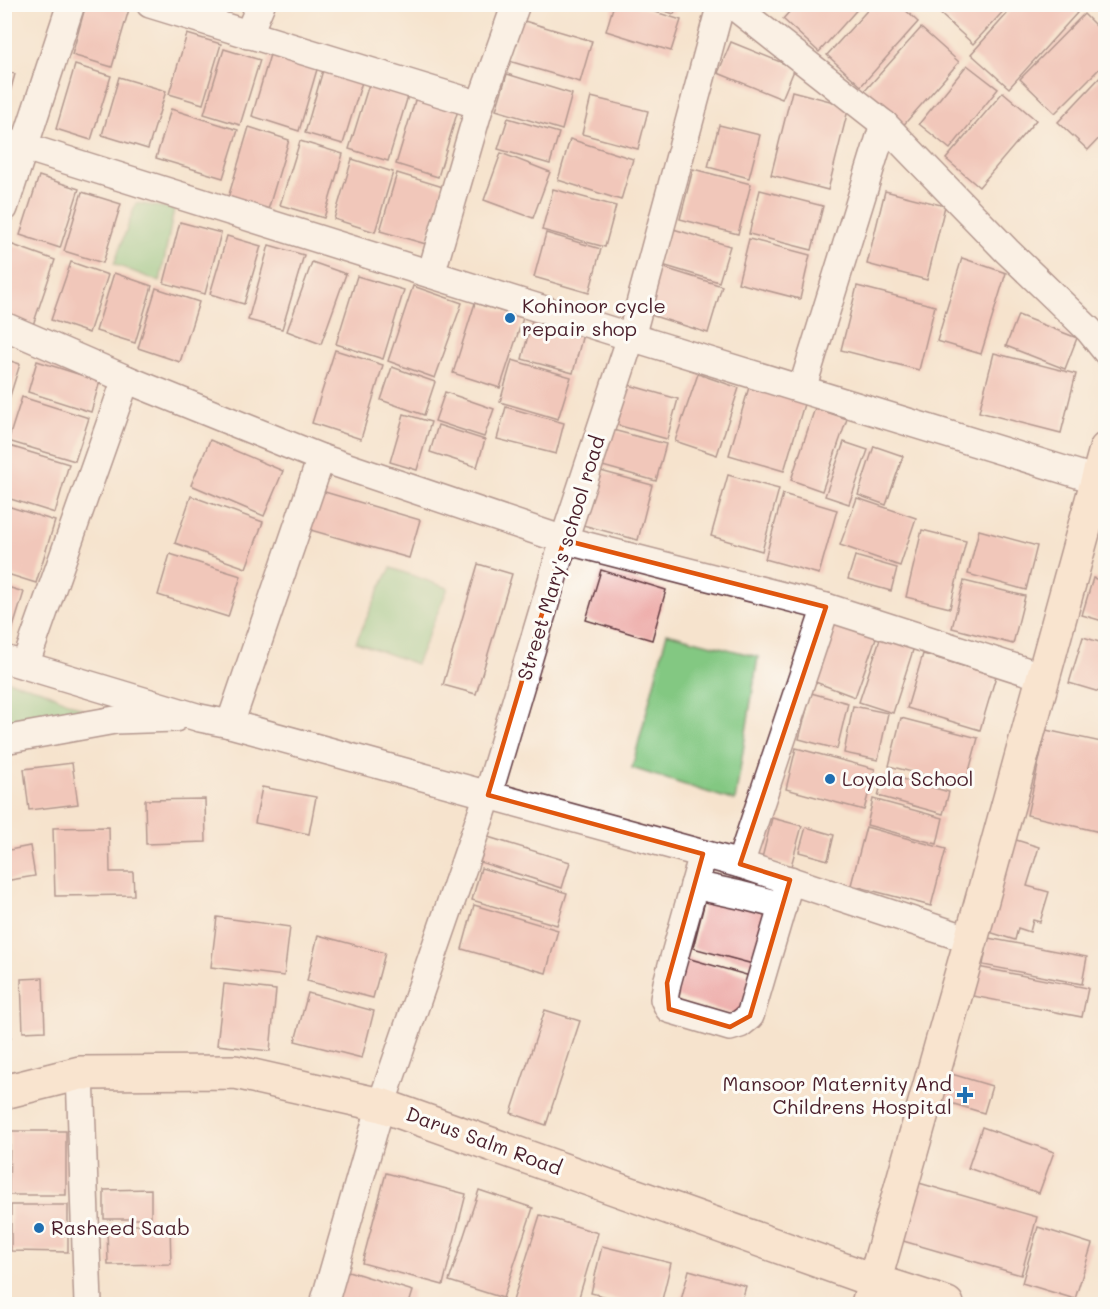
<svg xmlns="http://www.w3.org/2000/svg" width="1110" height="1309" viewBox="0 0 1110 1309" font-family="Mali,sans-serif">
  <rect width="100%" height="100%" fill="#fdfcf7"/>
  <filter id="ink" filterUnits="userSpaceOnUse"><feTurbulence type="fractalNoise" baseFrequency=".0167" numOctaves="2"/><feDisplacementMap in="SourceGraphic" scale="12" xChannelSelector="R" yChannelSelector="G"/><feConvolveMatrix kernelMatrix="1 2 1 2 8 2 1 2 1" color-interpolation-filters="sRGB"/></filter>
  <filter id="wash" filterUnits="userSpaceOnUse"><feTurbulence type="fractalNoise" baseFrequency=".008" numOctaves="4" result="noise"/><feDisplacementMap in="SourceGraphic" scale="24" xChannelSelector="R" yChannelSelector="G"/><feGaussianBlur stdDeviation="1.35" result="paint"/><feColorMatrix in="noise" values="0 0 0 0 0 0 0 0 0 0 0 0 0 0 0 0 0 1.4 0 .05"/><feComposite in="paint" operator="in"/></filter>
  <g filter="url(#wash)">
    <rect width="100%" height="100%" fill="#f6e3cd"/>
    <g fill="#83c882" stroke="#667456" stroke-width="1.5">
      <polygon points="136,203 174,209 160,282 114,264"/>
      <polygon points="391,568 448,588 416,664 356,642 381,586"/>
      <polygon points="667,633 758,657 735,801 632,768"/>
      <polygon points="5,680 42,690 83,709 5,730"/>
    </g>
    <g id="blocks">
      <g fill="#eca4a2">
        <polygon points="86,4 124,4 130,6 112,67 72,55"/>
        <polygon points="614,4 630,4 681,20 671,51 606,31"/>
        <polygon points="643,4 677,4 674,14"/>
        <polygon points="796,4 862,4 819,52 783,19"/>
        <polygon points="873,4 899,4 918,22 861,86 827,55"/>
        <polygon points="939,4 1010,4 973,44 935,9"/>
        <polygon points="1016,4 1067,4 1077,13 1009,88 971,54"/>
        <polygon points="1084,14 1106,36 1106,62 1055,113 1020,79"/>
        <polygon points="521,20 592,41 580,82 509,61"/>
        <polygon points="921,28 959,62 900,129 862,94"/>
        <polygon points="187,34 221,44 203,104 169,94"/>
        <polygon points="731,42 795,68 782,99 718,73"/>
        <polygon points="224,49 260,60 240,125 204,114"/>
        <polygon points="271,51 318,66 299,131 252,116"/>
        <polygon points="75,65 111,76 91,140 56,129"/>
        <polygon points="967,65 998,89 950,149 919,124"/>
        <polygon points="323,70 362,82 343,144 305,133"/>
        <polygon points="4,71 15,74 5,110 4,110"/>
        <polygon points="1106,71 1106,131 1088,150 1058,122"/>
        <polygon points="507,74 572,94 562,130 496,110"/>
        <polygon points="119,77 166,91 148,149 102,135"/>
        <polygon points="369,84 408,96 388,161 349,149"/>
        <polygon points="792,91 849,106 828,190 771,175"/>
        <polygon points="1003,92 1036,120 979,187 946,159"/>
        <polygon points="416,97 458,110 438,177 396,164"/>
        <polygon points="591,97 648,111 638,149 582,134"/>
        <polygon points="171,109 238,130 223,178 156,158"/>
        <polygon points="508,118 559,133 550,164 498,149"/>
        <polygon points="719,125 760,135 749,178 708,167"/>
        <polygon points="249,127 289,140 268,210 228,198"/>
        <polygon points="570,139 633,159 621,200 558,180"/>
        <polygon points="300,141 343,154 324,218 280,205"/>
        <polygon points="501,153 550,172 533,218 484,200"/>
        <polygon points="352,159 393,172 375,232 334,219"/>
        <polygon points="693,169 751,184 738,234 680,219"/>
        <polygon points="397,173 443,187 426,244 380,231"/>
        <polygon points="39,176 79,189 60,248 20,235"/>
        <polygon points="553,189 616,206 605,247 542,230"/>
        <polygon points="760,190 823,206 812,250 749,234"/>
        <polygon points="885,191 945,206 927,280 867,264"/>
        <polygon points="82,192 121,204 103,263 64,251"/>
        <polygon points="180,222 221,233 205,294 164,283"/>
        <polygon points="670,228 730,246 719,282 659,264"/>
        <polygon points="546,233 601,249 589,293 534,277"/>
        <polygon points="227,236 261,246 244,304 210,294"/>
        <polygon points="749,239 810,255 800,299 738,283"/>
        <polygon points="10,244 55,260 33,325 4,315 4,261"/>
        <polygon points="269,245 304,255 282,329 248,320"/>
        <polygon points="962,258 1006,273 981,354 937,341"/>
        <polygon points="71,262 108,275 89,333 51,320"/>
        <polygon points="312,262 346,274 321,344 287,331"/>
        <polygon points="658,266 722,286 708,333 644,313"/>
        <polygon points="114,273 152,286 135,343 96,331"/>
        <polygon points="357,276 404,290 383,359 336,344"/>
        <polygon points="413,286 462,303 435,378 388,361"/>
        <polygon points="857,286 935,306 919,370 841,350"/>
        <polygon points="156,288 199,302 180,362 138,348"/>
        <polygon points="475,303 523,318 500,388 453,373"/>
        <polygon points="1018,315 1077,338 1065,369 1006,346"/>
        <polygon points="532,320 583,334 573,373 522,359"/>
        <polygon points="335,350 383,365 361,439 312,423"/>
        <polygon points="994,353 1076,374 1061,433 979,412"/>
        <polygon points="4,359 20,364 5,412 4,412"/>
        <polygon points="512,360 571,377 558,419 500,402"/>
        <polygon points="37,361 100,381 91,412 28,392"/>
        <polygon points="392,367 435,382 424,415 381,400"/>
        <polygon points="698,374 739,388 717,455 675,441"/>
        <polygon points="752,377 807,394 784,471 729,455"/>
        <polygon points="629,385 678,399 667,439 617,425"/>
        <polygon points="445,392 494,409 484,437 435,421"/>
        <polygon points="22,397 89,418 75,461 8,441"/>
        <polygon points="506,407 564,423 556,454 497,439"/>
        <polygon points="815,408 847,419 822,491 791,480"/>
        <polygon points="404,414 431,422 417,470 390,462"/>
        <polygon points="438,425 485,440 477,467 430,452"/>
        <polygon points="609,429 666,444 656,481 599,465"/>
        <polygon points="210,440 283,471 264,516 191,485"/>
        <polygon points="844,442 868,450 849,504 825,496"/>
        <polygon points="6,445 69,464 55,513 4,497 4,451"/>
        <polygon points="874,446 903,456 886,505 858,495"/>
        <polygon points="597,470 652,485 638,540 583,525"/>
        <polygon points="728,475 779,489 762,551 711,536"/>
        <polygon points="318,490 420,520 409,558 307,529"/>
        <polygon points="783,494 837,510 819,574 765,559"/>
        <polygon points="191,496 263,522 246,568 175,543"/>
        <polygon points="857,498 916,518 900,566 840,545"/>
        <polygon points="4,505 55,521 36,583 4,573"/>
        <polygon points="922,530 966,541 950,608 906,597"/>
        <polygon points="979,530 1037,546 1026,590 968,574"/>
        <polygon points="170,554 241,576 228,617 158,595"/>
        <polygon points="855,556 897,568 891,591 848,579"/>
        <polygon points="478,564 512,574 476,694 443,685"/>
        <polygon points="601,570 666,590 652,640 586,620"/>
        <polygon points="1093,578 1106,582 1106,622 1082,615"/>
        <polygon points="964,581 1025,596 1013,644 952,628"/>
        <polygon points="4,586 24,592 11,634 4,631"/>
        <polygon points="832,618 877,635 855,697 810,680"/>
        <polygon points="881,636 914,647 893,713 859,702"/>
        <polygon points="1083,637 1106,644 1106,694 1069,683"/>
        <polygon points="923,654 996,676 980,730 907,708"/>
        <polygon points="811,693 848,703 837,749 799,739"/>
        <polygon points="853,706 888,713 878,760 844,753"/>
        <polygon points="901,718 978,738 965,786 889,766"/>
        <polygon points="1046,730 1106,743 1106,809 1100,832 1027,815"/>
        <polygon points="796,748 875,769 864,810 786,789"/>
        <polygon points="72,763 78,804 29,810 24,769"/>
        <polygon points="884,774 949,792 943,814 878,796"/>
        <polygon points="262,787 316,797 309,834 255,823"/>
        <polygon points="205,799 206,842 146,844 145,800"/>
        <polygon points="873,799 943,818 937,844 867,825"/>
        <polygon points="772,818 802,826 791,866 762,858"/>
        <polygon points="109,827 110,872 133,872 134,895 55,896 53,828"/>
        <polygon points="806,827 834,835 828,860 799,852"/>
        <polygon points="866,827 946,849 931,906 851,885"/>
        <polygon points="488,837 570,862 562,888 480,862"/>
        <polygon points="1013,839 1039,847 1027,886 1049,892 1040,922 1033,920 1030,932 1018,928 1015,940 986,931"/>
        <polygon points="30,846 35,876 4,881 4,851"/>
        <polygon points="481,868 567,893 557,925 472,900"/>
        <polygon points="706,897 767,913 753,964 693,948"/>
        <polygon points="474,905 558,930 546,973 462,949"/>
        <polygon points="217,917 290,927 284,976 211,967"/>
        <polygon points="318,935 385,953 373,998 307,981"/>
        <polygon points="988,938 1087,957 1082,984 983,965"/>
        <polygon points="687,958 750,976 739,1016 676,997"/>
        <polygon points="978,967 1088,988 1082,1017 973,996"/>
        <polygon points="43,978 45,1031 23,1032 21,979"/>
        <polygon points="224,984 276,990 270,1051 217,1045"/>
        <polygon points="308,993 374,1011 362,1058 295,1041"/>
        <polygon points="545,1010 580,1021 546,1125 511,1113"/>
        <polygon points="4,1018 11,1038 4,1040"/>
        <polygon points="945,1072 992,1086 984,1113 937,1099"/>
        <polygon points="982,1127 1054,1152 1039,1193 968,1168"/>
        <polygon points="10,1131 66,1131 66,1195 9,1195"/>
        <polygon points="386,1173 466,1194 443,1285 362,1263"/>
        <polygon points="919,1183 1037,1217 1021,1275 903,1241"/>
        <polygon points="151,1189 151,1219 104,1219 104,1190"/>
        <polygon points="479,1190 533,1208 503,1298 449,1281"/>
        <polygon points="11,1205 68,1205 68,1252 11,1251"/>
        <polygon points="540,1215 598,1233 577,1304 512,1304"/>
        <polygon points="107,1225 170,1225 171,1264 108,1265"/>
        <polygon points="1038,1227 1092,1244 1075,1299 1022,1283"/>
        <polygon points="602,1246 671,1263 661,1304 635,1304 591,1293"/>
        <polygon points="345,1270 413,1291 409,1304 335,1304"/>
        <polygon points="689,1270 746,1286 741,1304 680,1304"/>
      </g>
    </g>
  </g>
  <g filter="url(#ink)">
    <use href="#blocks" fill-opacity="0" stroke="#643c43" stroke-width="1.5"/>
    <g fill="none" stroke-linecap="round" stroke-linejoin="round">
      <g stroke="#643c43" stroke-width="30">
        <g id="minor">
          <polyline points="150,4 480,105"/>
          <polyline points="731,4 884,124 1007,251 1089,330 1106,351"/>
          <polyline points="248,35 261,4"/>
          <polyline points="4,142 25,147 631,337 1097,480"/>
          <polyline points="4,208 71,4"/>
          <polyline points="431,274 480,105 516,4"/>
          <polyline points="4,326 126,379 321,458 564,540 826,607 1044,677"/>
          <polyline points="802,389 884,124"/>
          <polyline points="4,659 200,718 230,724 740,864 971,940"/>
          <polyline points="25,665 126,379"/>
          <polyline points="230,724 321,458"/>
          <polyline points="4,740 115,720 175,718"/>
          <polyline points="703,854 667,983 664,999 669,1009 730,1027 740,1024 750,1016 790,880"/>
          <polyline points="740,864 826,607"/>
          <polyline points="694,885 740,895 783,906"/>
          <polyline points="80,1073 88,1304"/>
          <polyline points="324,1304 381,1105 488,795 564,540 631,337 721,4"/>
        </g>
      </g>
      <g stroke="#643c43" stroke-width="36">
        <g id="secondary">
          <polyline points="4,1092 80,1073 235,1072 381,1105 875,1281 947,1304"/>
          <polyline points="868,1304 971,940 1106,449"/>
        </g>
      </g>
      <use href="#minor" stroke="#fff" stroke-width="27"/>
      <use href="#secondary" stroke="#fde4d0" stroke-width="33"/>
    </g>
  </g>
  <path d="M0 0H1110V1309H0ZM564,540l262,67 -86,257 50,16 -40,136 -20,11 -61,-18 -2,-26 36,-129 -215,-59z" fill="#f6e3cd" fill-opacity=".55" fill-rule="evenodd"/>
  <path fill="none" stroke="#e0560e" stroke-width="4.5" stroke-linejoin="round" d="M564,540l262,67 -86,257 50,16 -40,136 -20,11 -61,-18 -2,-26 36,-129 -215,-59z"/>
  <g fill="#1f6fb2" stroke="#fdfcf7" stroke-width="2">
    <circle cx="510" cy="318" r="6"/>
    <circle cx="830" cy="779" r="6"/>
    <path d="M962 1086h6v6h6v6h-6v6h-6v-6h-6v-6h6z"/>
    <circle cx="39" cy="1228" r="6"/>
  </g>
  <g text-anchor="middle" stroke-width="6" stroke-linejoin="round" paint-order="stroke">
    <g font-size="20" fill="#4a1f2b" stroke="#fdfcf7" text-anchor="start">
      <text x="522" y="313">Kohinoor cycle<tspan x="522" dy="23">repair shop</tspan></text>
      <text x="842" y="786">Loyola School</text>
      <text x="952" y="1091" text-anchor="end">Mansoor Maternity And<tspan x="952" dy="23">Childrens Hospital</tspan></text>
      <text x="51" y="1235">Rasheed Saab</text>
    </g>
    <g font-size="20" fill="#4a1f2b" stroke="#fdfcf7">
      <text transform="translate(561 558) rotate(-73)" y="7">Street Mary's school road</text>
      <text transform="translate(484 1141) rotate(20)" y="7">Darus Salm Road</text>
    </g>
  </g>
  <rect width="1110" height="1309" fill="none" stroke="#fdfcf7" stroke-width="24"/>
</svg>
